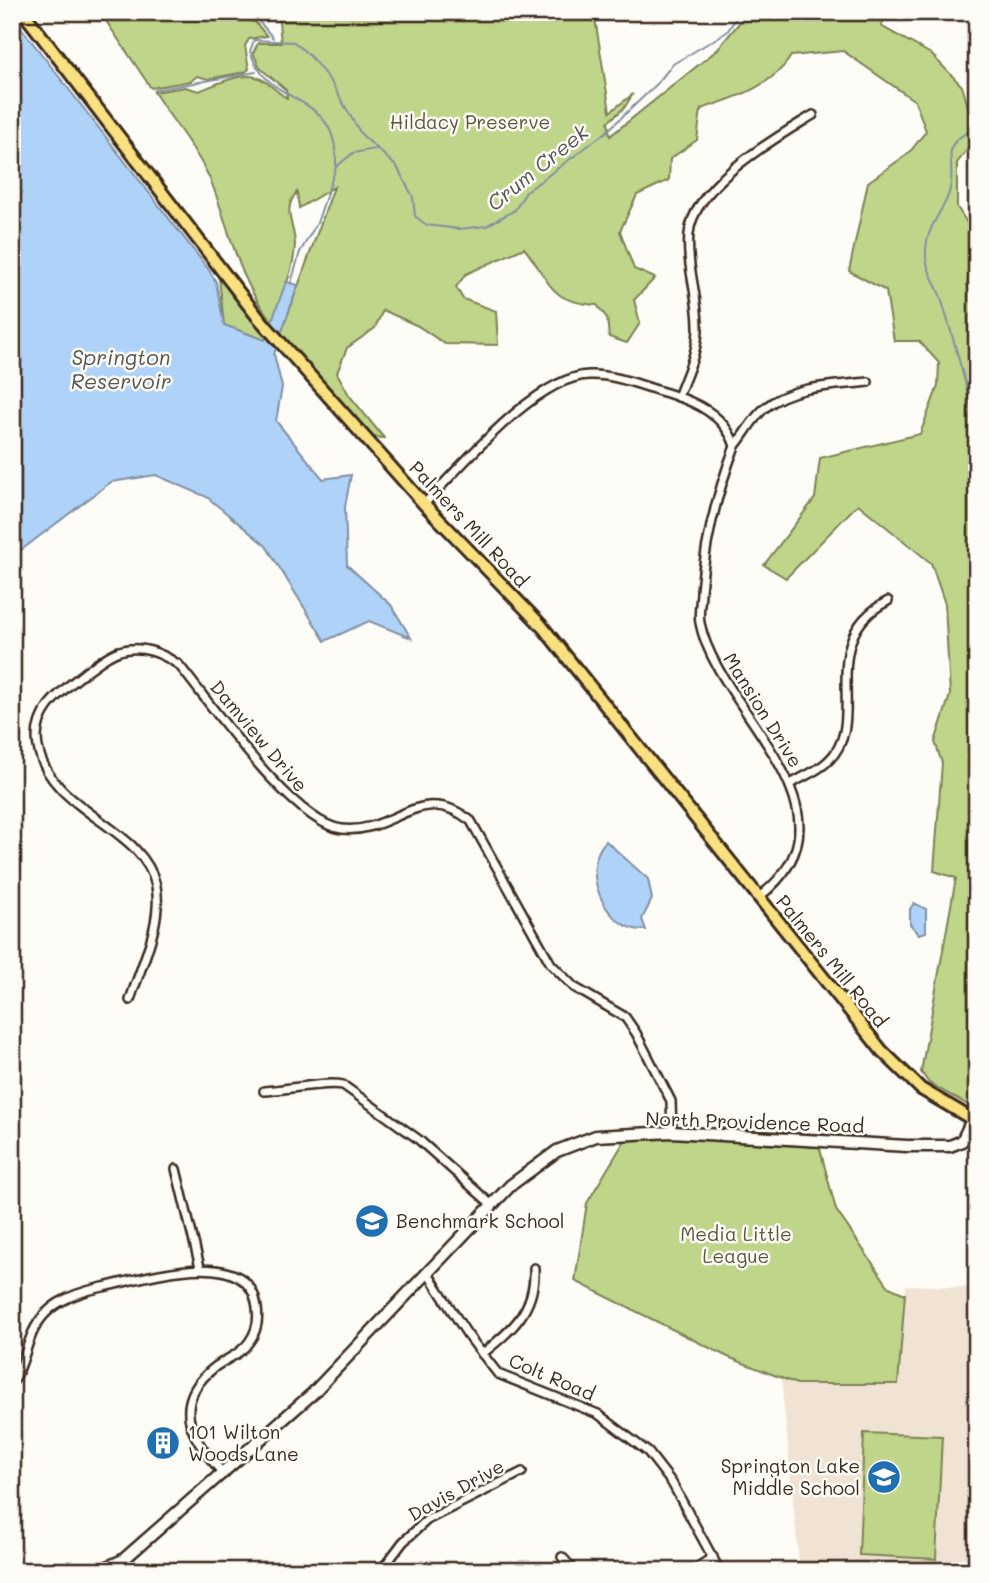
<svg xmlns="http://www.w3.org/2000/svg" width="989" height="1583" viewBox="0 0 989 1583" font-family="Mali,sans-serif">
  <rect width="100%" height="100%" fill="#fdfcf7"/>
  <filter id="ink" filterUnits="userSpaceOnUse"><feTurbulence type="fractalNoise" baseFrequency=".0143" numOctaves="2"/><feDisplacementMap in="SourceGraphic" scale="14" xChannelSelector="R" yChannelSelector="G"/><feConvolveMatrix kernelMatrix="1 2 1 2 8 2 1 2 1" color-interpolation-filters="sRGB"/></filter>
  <g filter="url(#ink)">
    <polygon fill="#f0e3d4" points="906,1285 977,1288 977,1571 800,1571 781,1377 798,1384 897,1384"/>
    <g fill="#bfd58a" stroke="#7d8054" stroke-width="2">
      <polygon points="100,12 234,12 239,19 255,22 267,36 249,39 245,46 249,69 245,72 208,79 197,76 191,81 151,88"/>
      <path d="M278,12h316l16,100 23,-18 -9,14 -16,14 2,14 107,-86 31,-38h140l-7,14 50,28 31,32 15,51 -20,26v44l19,30 -9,48 10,6v819l-48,-27 -8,-11 35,-194 -22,-7 8,-108 -7,-21 15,-47 -5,-91 -14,-41 -73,-59 -72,74 -22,-13 51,-67 5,-40 100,-24 18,-48 1,-23 -20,-22h-25l-8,-50 -37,-20 19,-89 41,-29 17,-22 -11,-30 -72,-50 -52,5c-19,31 -57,42 -90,53l-4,31 -27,19 -1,21 -32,15 -17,36 14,38 21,9 -21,22 6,23 -13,20 -18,-6 -2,-19 -10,-13c-50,-3 -45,-23 -73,-57l-58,26 -10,13 7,12 33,12 2,34 -53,-1 -27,-18 -35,-16 -8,18 -28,20 -10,25 12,22 35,43 -12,-1 -91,-104 53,-146 -35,21 -2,-16c-16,18 -2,33 -2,53 -1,26 -14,52 -23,76 -33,-38 -42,-91 -60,-137 -13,-32 -40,-63 -58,-92l31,-5 14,4c16,-6 42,-20 60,-13 10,4 18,15 28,20l-1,-8 -26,-22 -7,-15 5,-10h23z"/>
      <polygon points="219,277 266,337 265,340 224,325"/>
      <polygon points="628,1135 819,1145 836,1210 889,1287 905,1294 898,1384 797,1384 728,1357 575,1281 587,1203"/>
      <polygon points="864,1433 942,1436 936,1559 859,1555"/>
    </g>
    <g fill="#afd3f8" stroke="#818fa1" stroke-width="2">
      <polygon points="12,16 209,270 216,282 224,325 265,340 286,282 298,285 274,354 282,387 276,421 323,479 351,475 345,507 347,565 391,605 411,638 369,621 325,641 266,546 207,497 156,475 111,482 12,557"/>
      <path d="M606,841l42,38 4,20 -10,20 4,11c-40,3 -68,-61 -40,-89z"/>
      <polygon points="914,903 926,909 926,932 919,934 910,924 910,909"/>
    </g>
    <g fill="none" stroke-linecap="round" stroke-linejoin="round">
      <g stroke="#818fa1" stroke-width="2">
        <polyline points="237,12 246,19 257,19 273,38"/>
        <polyline points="968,12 977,23"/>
        <polyline points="154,90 256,72"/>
        <path d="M977,128c-38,16 -23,25 -26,55 -2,26 -27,39 -25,75 1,13 11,27 15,40 11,36 21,71 30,108 5,19 -6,40 6,56"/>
        <path d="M336,167c3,-80 -67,-55 -86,-116l4,-11 40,2 17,15 20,25 30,52 36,33 16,30 2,19 11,9 33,4 27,-3 29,-16 11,-18 79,-59 51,-48 17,-21 54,-32 13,-20"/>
        <polyline points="291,283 300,252 317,223 336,167 353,153 375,149"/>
      </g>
      <g stroke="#3b2a1e" stroke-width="12">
        <g id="street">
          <path d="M678,397c8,-22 19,-43 20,-67 1,-32 -12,-63 -9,-96 4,-49 85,-95 124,-119"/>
          <path d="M735,446c-18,47 -30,94 -34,145 0,10 -3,22 -1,32 17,88 170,189 59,274"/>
          <path d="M424,504c38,-38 111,-127 165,-129 26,-1 53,11 78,18 29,9 58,22 68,53 10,-12 19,-30 31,-39 27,-22 69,-21 102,-25"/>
          <path d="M790,784c12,-7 28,-13 38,-23 44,-40 -16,-121 60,-160"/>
          <path d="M130,1000c11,-34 33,-78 26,-114 -12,-60 -106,-74 -118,-139 -7,-36 25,-57 49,-76 10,-7 20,-16 32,-20 23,-6 41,1 60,14 32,39 115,159 163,164 52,6 78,-49 129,-8l80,143 23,23 51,30 11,16 35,68 1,31"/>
          <path d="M264,1091c22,-1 62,-10 79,-6l75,54 74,66"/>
          <polyline points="176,1169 200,1267"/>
          <polyline points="427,1272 467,1334 498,1374 598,1414 648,1452 672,1483 720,1571"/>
          <path d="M482,1354c30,-24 54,-44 52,-86"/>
          <path d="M12,1383c10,-14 12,-29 18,-44 12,-34 40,-45 73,-52 38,-8 141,-43 153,15 3,13 2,28 -7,40 -8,12 -23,17 -34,25 -46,36 -24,73 9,107"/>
          <polyline points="562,1557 575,1571"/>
          <polyline points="123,1560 128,1571"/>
          <polyline points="386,1564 402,1571"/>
          <polyline points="381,1571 403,1542 427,1520 522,1472"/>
          <polyline points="692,1571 713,1557"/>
        </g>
      </g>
      <g stroke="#3b2a1e" stroke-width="15">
        <polyline id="secondary" points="98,1571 123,1560 312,1394 511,1185 557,1151 596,1136 672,1132 907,1146 950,1146 962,1141 972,1120"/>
      </g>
      <g stroke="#3b2a1e" stroke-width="16">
        <polyline id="primary" points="23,12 257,316 424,504 541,625 882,1051 921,1089 977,1122"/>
      </g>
      <use href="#street" stroke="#fdfcf7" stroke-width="7"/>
      <use href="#secondary" stroke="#fdfcf7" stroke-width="10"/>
      <use href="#primary" stroke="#f9e181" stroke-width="10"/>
    </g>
  </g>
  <defs>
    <g id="school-disc" transform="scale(1.75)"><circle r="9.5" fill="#1f6fb2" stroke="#fdfcf7"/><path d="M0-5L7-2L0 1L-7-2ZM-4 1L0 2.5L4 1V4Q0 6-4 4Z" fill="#fff"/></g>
    <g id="building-disc" transform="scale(1.75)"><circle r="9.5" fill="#1f6fb2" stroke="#fdfcf7"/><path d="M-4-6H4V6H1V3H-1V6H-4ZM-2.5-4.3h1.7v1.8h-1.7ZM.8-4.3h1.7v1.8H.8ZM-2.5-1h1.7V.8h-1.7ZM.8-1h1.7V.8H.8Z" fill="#fff"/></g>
  </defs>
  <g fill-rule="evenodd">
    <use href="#school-disc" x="372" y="1221"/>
    <use href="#building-disc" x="163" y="1443"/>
    <use href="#school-disc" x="884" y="1477"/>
  </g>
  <g text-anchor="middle" stroke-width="5" stroke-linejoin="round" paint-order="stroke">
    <g font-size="19" fill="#5c5539" stroke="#fdfcf7">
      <text x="470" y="129">Hildacy Preserve</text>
      <text x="736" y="1241">Media Little<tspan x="736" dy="22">League</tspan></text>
    </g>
    <g font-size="19" fill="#3b2a1e" stroke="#fdfcf7">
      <text transform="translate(469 524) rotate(47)" y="7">Palmers Mill Road</text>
      <text transform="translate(763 710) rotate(58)" y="7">Mansion Drive</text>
      <text transform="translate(259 736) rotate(50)" y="7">Damview Drive</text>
      <text transform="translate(832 961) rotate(51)" y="7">Palmers Mill Road</text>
      <text transform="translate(755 1122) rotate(2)" y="7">North Providence Road</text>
      <text transform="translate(552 1377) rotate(23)" y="7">Colt Road</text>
      <text transform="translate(456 1490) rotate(-29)" y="7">Davis Drive</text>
    </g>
    <g font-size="19" fill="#3b2a1e" stroke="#fdfcf7" text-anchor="start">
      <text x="396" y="1228">Benchmark School</text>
      <text x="188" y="1439">101 Wilton<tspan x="188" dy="22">Woods Lane</tspan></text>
      <text x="860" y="1473" text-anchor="end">Springton Lake<tspan x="860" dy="22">Middle School</tspan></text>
    </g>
    <g font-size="21" font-style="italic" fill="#585454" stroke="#fdfcf7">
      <text transform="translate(538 168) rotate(-39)" y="7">Crum Creek</text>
      <text x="121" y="365">Springton<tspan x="121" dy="24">Reservoir</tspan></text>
    </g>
  </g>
  <rect width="989" height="1583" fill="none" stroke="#fdfcf7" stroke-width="42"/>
  <rect x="21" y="21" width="947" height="1541" fill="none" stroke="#3b2a1e" stroke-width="2.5" filter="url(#ink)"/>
</svg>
